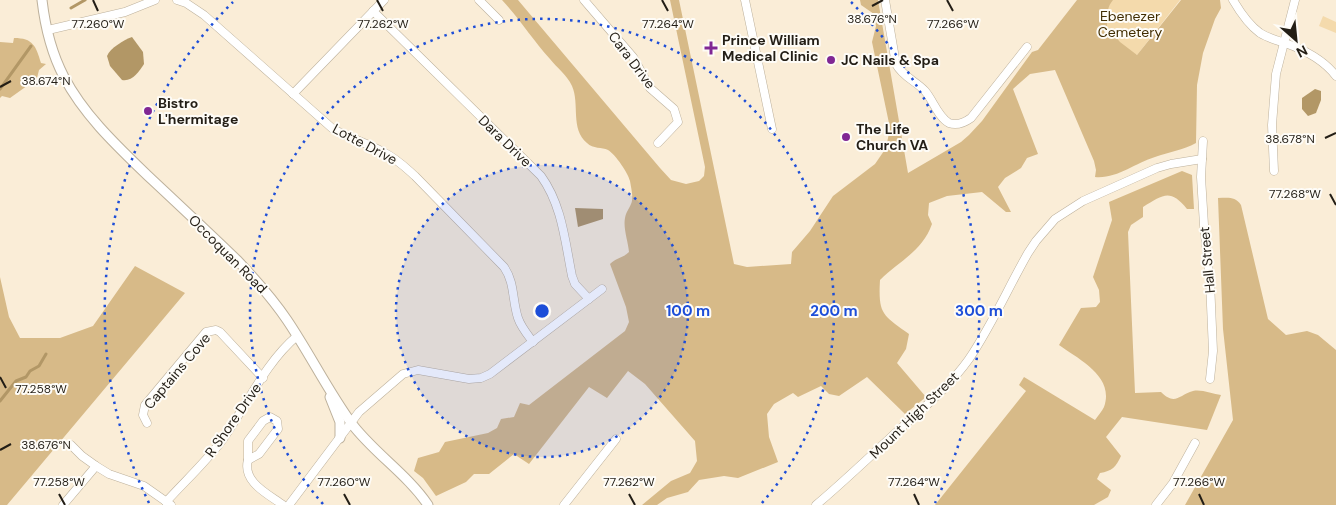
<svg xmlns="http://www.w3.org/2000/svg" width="1336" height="505" viewBox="0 0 1336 505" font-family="'DM Sans',sans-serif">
  <rect width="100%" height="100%" fill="#faedd7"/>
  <g fill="#f4daac">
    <polygon points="1079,0 1180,0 1137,55 1064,18"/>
    <polygon points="1323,16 1336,22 1336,33 1319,26"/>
  </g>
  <g fill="#d7ba88">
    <path d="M502,0h16l142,168 11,12 15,4 13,-3 5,-5 1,-9 -35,-167h9l55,264 13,3 44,-3 1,-12 18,-21 23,-35 42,-32 11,-16 4,-20 -18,-86 4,-16 -2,-12 -13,-9 -1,-5h18l30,173 53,-31 8,-7 13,-14 50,-69 6,-2 39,-50h36c-7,8 -6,18 -6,27l13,15 17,13 44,-55h39l1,8 -6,11 -12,34 -6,32 -1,58c-13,7 -27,9 -41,14 -20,6 -38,22 -60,20l1,-7 -2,-9 -39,-91 -25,4 -17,15 25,65 -11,4 -6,10 -16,10 -7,9 13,25h-5l-24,-20 -35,4 -18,7 -1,12 4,9c-10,28 -32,36 -52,56 -2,35 3,35 29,54l-3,15 -9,14 29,34 -21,17 -38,-37 -28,19 -10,-2 -8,-8 -23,11 -5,-4 -19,11 -7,10 2,23 9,25 -40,16 -14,-2 -25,4 -11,12 -21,6 -10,7h-15l29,-24 19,-8 7,-12 -2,-20 -50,-57 -17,-13 -21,27 -18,-11 -60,77 -15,-10 -25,20h-15l-8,8 -30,14 -13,-18 -9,-7 4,-13 21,-6 6,-10 43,-9 9,-5 4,-9 13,-2 6,-14 9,2 96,-74 4,-9 -3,-15 -16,-43c6,-6 13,-6 19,-12 -1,-11 -6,-24 -4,-34 1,-6 4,-9 6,-14 3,-6 0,-16 -1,-23 -2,-8 -14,-26 -22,-31 -6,-3 -15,-1 -21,-7 -17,-14 -7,-39 -15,-57 -5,-11 -15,-18 -22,-27 -17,-19 -31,-41 -48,-59z"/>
    <path d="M14,38c19,0 22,8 27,25l5,1 -7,6 -2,8 -6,5 -21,15 -8,-2 -2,2v-56l13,1z"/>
    <path d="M1182,171l10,4 2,34h-7c-17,-21 -24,-14 -44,-2v10l-12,8 -3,7 7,161 26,-1c14,14 18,3 32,-1 8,-2 20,3 28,4l-14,35 -85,-13 -16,20 15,19c-5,11 -9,15 -21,17l-3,6 14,11 -3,7 -14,8h-159l91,-114 -7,-6 5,-8 71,43c3,-4 7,-9 9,-13 11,-31 -26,-48 -45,-62l22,-37 15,-1 4,-5 -1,-12 -6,-13 19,-57 -3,-18z"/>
    <path d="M1218,198c10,0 17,-2 23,7l27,114 18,16 21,-4 11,4 18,15v155h-151l48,-85 -10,-91z"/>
    <polygon points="135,266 185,293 7,505 0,505 0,277 9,317 20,338 60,338 93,326"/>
  </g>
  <g fill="#b29766">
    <path d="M132,37l11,15 1,12c-5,8 -12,18 -22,16l-12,-14 -3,-10c3,-8 17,-16 25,-19z"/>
    <polygon points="1315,89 1321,91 1321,100 1316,113 1308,116 1302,109 1302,98"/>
    <polygon points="575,208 603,209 603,219 578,227"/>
  </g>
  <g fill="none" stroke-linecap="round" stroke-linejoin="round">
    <g stroke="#b29766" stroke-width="3">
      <polyline points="71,8 85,0"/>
      <polyline points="0,89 31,46"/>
      <polyline points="0,401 16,381 26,377 30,371 39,366 46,354"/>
    </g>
    <g stroke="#bdb19c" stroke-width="9">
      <g id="minor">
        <path d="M177,0l9,3 18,12 129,114c16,9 34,14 50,23 13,6 22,15 32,24l89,91c11,16 8,33 14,51 3,9 9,16 15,24"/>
        <polyline points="479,0 499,20"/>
        <polyline points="584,0 633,57 650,88 674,109 678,122 658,143"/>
        <polyline points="745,0 772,129"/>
        <path d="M885,0l11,64c7,13 20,17 29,27 8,9 13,26 24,32 8,3 15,0 22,-5l56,-71"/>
        <path d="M1233,0c7,12 16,25 27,33 8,5 16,7 25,10 20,7 38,16 51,33"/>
        <path d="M373,11l168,165c21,29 24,65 31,100l3,8 14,15"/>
        <polyline points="48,30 125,12 155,0"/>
        <polyline points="293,94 384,0"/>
        <polyline points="1203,141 1201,177 1204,225 1210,282 1213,351 1210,379"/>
        <polyline points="1274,171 1272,125 1276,74 1295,0"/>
        <polygon points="270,417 277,421 278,429 259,454 248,460 248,441 263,421"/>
        <polyline points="147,423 143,415 145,405 206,332 216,330 220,332 263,378"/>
        <polyline points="71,445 82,456 96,466 109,474 144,486 171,505"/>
        <path d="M248,460c-6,22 20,34 35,45"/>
        <path d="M166,502c19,-21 40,-40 57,-63 24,-34 42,-76 74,-103"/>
        <polyline points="63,505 96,466"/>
        <polyline points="289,505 359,412 403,374 418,370 469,379 481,378 490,374 602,289"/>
        <polyline points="564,505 616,439"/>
        <path d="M816,505c25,-21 49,-44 73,-66 28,-26 58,-49 80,-80 23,-34 39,-71 59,-106l8,-12 19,-22 28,-18 74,-33 14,-4 31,-5"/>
        <polyline points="1156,505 1173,483 1195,443"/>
      </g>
    </g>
    <g stroke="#bdb19c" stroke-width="11">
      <g id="tertiary">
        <path d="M42,0c3,26 10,54 22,77 20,38 52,68 83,98 31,29 61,57 91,86 18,19 35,38 49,59 23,34 41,71 65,104 22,29 56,51 76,81"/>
        <polyline points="330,397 340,422 340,438"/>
      </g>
    </g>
    <use href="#minor" stroke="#fff" stroke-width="8"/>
    <use href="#tertiary" stroke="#fff" stroke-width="9"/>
  </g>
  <path fill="none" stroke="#231e16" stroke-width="2" d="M93,0l5,11M377,0l6,11M662,0l6,11M947,0l6,11M872,6l11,-6M0,87l11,-6M1325,138l11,-5M1330,194l6,11M0,377l6,11M0,450l11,-6M59,494l6,11M344,494l6,11M629,494l6,11M914,494l5,11M1199,494l5,11"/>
  <circle cx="542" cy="311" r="146" fill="#1d4ed8" fill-opacity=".12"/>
  <g fill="none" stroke="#1d4ed8" stroke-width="2.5" stroke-dasharray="2.5 5">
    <circle cx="542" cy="311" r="146"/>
    <path d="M323 504A292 292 0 1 1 761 504"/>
    <path d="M149 503A437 437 0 0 1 233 2M851 2A437 437 0 0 1 935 503"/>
  </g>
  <g fill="#802794" stroke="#fefcf7" stroke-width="2">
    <path d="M708.5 40.5h5v5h5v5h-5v5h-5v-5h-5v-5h5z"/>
    <circle cx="831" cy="60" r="5"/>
    <circle cx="148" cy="111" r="5"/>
    <circle cx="846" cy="137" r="5"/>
  </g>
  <g text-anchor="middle" stroke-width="4" stroke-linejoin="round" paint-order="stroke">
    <g font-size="14" fill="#412d02" stroke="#fefcf7">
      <text x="1130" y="21">Ebenezer<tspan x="1130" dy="16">Cemetery</tspan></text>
    </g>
    <g font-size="14" font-weight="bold" fill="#231e16" stroke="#fefcf7" text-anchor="start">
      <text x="722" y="45">Prince William<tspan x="722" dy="16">Medical Clinic</tspan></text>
      <text x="841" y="65">JC Nails &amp; Spa</text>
      <text x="158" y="108">Bistro<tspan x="158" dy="16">L'hermitage</tspan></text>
      <text x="856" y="134">The Life<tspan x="856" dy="16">Church VA</tspan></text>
    </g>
    <g font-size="14" fill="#231e16" stroke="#fefcf7">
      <text transform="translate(632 60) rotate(53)" y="5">Cara Drive</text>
      <text transform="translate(505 141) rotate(44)" y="5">Dara Drive</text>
      <text transform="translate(365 144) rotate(28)" y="5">Lotte Drive</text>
      <text transform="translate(228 254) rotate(45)" y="5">Occoquan Road</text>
      <text transform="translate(1207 260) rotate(-95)" y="5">Hall Street</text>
      <text transform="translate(177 371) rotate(-50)" y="5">Captains Cove</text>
      <text transform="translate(914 415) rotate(-44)" y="5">Mount High Street</text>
      <text transform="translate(233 420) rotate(-55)" y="5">R Shore Drive</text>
    </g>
  </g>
  <g font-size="12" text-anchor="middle" fill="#231e16" stroke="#fefcf7" stroke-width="4" stroke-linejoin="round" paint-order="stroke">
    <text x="872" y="23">38.676°N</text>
    <text x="98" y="28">77.260°W</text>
    <text x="383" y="28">77.262°W</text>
    <text x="668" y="28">77.264°W</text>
    <text x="953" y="28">77.266°W</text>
    <text x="46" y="85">38.674°N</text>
    <text x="1290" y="143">38.678°N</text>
    <text x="1295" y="198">77.268°W</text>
    <text x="41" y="393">77.258°W</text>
    <text x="46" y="449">38.676°N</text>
    <text x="59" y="486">77.258°W</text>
    <text x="344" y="486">77.260°W</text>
    <text x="629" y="486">77.262°W</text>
    <text x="914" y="486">77.264°W</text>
    <text x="1199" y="486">77.266°W</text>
  </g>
  <circle cx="542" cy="311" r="8" fill="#1d4ed8" stroke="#fefcf7" stroke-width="2.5"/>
  <g font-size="15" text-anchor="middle" font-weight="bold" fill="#1d4ed8" stroke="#fefcf7" stroke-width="4" stroke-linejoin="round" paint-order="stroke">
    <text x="688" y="316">100 m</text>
    <text x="834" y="316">200 m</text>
    <text x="979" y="316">300 m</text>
  </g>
  <g transform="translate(1296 40) rotate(153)" stroke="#fefcf7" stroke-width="4" paint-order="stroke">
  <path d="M0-4L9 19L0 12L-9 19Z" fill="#231e16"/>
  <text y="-8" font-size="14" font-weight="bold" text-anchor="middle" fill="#231e16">N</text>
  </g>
</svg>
